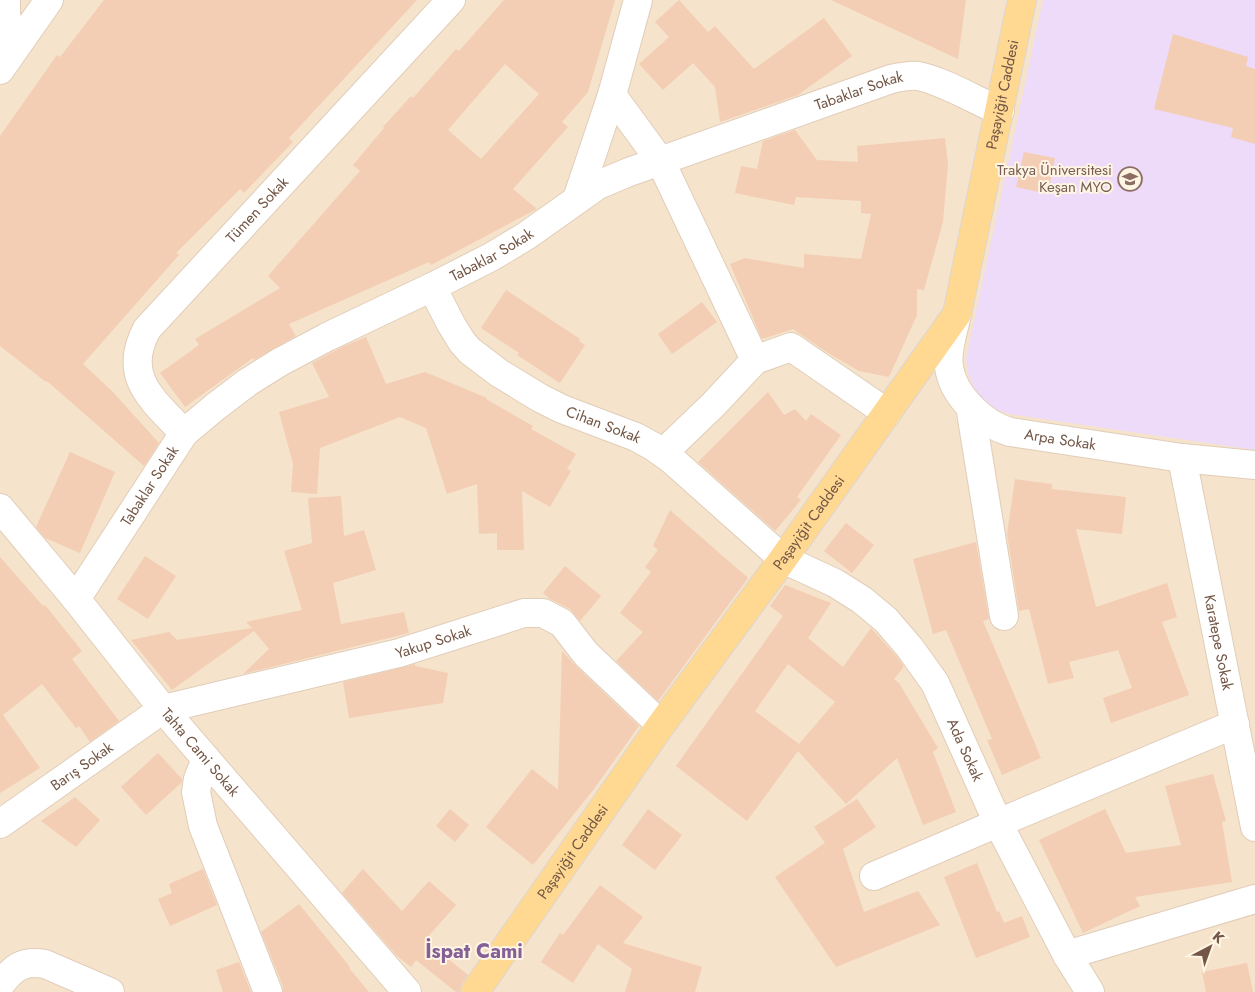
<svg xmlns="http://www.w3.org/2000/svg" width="1255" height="992" viewBox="0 0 1255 992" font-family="Jost,sans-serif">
  <rect width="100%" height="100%" fill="#fdf1dd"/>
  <rect fill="#f5e3cb" x="0" y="0" width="1255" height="992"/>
  <polygon fill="#eedaf9" points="1043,0 1255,0 1255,450 1009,414 994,409 982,399 973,386 968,373 966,359"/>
  <g fill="#f3ceb4" fill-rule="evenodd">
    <polygon points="104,0 417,0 289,138 293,142 244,193 240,189 176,253 179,255 83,364 112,391 159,443 144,466 47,381 46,382 0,346 0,136 57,55 60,57"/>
    <path d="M504,0h111l-27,92 -26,30 6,5 -55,62 24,20 -106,56 -2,-3 -140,62 7,12 -42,24 -1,-2 -68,49 -25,-34 39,-28 -4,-6 85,-51 -12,-12 92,-105 -7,-6 31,-37 -1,-1 28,-31 2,2 43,-49 3,2zM505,64l34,30 -58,65 -33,-29z"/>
    <polygon points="679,0 708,32 715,26 754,69 824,18 852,56 798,95 720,122 715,87 693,63 663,90 639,64 669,37 655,22"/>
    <polygon points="831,0 966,0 958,59"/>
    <polygon points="1173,34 1248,57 1246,66 1255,69 1255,144 1231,137 1233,128 1154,109"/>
    <polygon points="795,130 817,160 858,162 857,146 945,138 948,164 943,222 924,290 917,289 917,315 889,377 859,371 828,353 793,329 762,339 730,264 745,258 804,268 804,254 861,259 871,214 861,213 861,201 796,197 794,205 735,193 741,166 757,169 763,141"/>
    <polygon points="1024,152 1055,158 1048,194 1016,187"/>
    <polygon points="506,290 580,339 579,341 585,345 560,383 517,355 519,353 481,328"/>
    <polygon points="702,302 717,322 672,354 658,334"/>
    <polygon points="366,337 386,384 425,372 487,398 486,399 533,426 531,429 576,454 567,469 571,471 550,507 522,491 524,550 497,550 497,533 479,534 477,484 447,494 426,428 400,417 320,448 317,494 291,492 293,464 279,412 329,397 312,363 342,347"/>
    <polygon points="768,392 784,415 795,409 806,421 811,414 841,435 797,497 801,500 775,531 698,462"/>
    <polygon points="70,452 115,472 80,553 45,538 36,527"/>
    <polygon points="1015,479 1052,484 1052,489 1126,497 1122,534 1076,529 1096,607 1167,583 1177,617 1162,622 1189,695 1111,723 1103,698 1132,688 1118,650 1069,662 1074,678 1048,684 1029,609 1019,611 1007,534"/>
    <polygon points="341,496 344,536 364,530 376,570 333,583 341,624 404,612 409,633 243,674 269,649 254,631 172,690 131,640 169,632 177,640 252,628 246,622 302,610 284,551 312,543 308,498"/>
    <polygon points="670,510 748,578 658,701 616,661 643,632 620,613 651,572 645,567 658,550 653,546"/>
    <polygon points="846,523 874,545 852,573 824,551"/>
    <polygon points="976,542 989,619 983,621 1041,758 1002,775 987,740 992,739 946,630 933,634 913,559"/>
    <polygon points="145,556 176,576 148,619 117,599"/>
    <polygon points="0,557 43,606 45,605 82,651 72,659 119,721 90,742 79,726 76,728 42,684 3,715 40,768 0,793"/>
    <polygon points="565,566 601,596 580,621 570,609 550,599 543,593"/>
    <path d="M785,585l46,18 -23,35 35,29 28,-39 27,30 5,7v3l-9,11 5,4 39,65 -5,4 23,60 -33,13 -26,-67 -51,46 -48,-53 -51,70 -71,-55 107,-150 -13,-10zM788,664l47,38 -36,42 -44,-33z"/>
    <polygon points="562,651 575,665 639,726 594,789 533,865 486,827 532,769 558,790"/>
    <polygon points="415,664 415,666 448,673 443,703 349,718 343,682"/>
    <polygon points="158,753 182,779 182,782 146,815 121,787"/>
    <polygon points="1213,774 1226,821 1222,822 1232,882 1135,897 1140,906 1083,933 1039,840 1105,809 1126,853 1181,845 1165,786"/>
    <polygon points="75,797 100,820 76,847 41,821"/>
    <polygon points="857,799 876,827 843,849 864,912 918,891 940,925 836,967 775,877 825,843 814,827"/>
    <polygon points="450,809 469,825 455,842 436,826"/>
    <polygon points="648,809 682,835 655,870 622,845"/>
    <polygon points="977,863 997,912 999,911 1004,923 1022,916 1030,937 976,958 944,877"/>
    <polygon points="203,869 217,905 170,926 158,899 172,893 169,884"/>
    <polygon points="363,869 402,911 429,881 456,905 425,940 468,975 462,984 460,992 456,992 416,960 411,967 396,955 342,893"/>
    <polygon points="600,885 643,917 623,943 702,967 695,992 625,992 632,969 598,944 573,983 541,962 560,933 563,935"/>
    <polygon points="299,904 350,967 349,968 369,992 283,992 283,986 261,932"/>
    <polygon points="239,962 251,992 223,992 216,970"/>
    <polygon points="1247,963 1253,992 1206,992 1202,972"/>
  </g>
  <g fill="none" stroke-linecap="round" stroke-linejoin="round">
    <g stroke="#e1cdb9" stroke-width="30">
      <g id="minor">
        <polyline points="6,0 6,15 14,47"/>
        <polyline points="0,70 49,0"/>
        <polyline points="612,95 661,162 755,360"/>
        <polyline points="577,199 612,95 638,0"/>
        <path id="s1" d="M432,287l19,37 11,18 8,9 29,22 41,25 22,11 74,28 18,10 17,12 112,100 52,24 27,17 24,20 24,28 25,35 63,140 69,132 23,37"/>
        <path id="s2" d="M957,314c-3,16 -11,36 -8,53 4,29 34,57 61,65l172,26 73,7"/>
        <polyline points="970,406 1004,616"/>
        <path id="s3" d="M184,433c-31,-33 -63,-56 -37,-104l304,-329"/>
        <polyline points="663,453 714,404 755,360 791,347 887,413"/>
        <path id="s4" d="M1182,458l73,369"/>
        <path id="s5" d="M0,508l76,91 87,110 244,283"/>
        <path id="s6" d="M76,599l108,-166 31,-26 33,-25 32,-20 47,-25 105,-50 59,-30 35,-21 72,-51 31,-13 262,-93c9,-2 18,-4 27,-3 23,4 59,25 82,35"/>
        <polyline points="206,759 198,779 196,792 203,826 268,992"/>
        <path id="s7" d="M0,824l163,-115 236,-56 125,-40h19l19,10 24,31 75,71"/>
        <polyline points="874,876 998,823 1235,724"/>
        <polyline points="1067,955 1255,899"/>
        <path d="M0,985c13,-17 22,-25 45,-21l65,28"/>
      </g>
    </g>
    <g stroke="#ddd6d2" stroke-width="30">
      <g id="major">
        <path id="s8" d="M475,992l186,-267 122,-166 174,-245 65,-314"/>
      </g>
    </g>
    <use href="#minor" stroke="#fff" stroke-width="28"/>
    <use href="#major" stroke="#ffd892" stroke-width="28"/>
  </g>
  <defs>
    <g id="university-ring" transform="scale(1.25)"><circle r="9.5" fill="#fff5e4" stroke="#8d6e63" stroke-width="1.5"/><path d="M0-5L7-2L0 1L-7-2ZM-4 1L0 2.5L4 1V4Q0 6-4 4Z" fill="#8d6e63"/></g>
  </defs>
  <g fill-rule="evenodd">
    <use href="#university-ring" x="1130" y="179"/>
  </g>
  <g text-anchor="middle" stroke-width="4" stroke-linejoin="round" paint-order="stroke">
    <g font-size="15" fill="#735645" stroke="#fff5e4">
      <text dy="5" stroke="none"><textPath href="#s6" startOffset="960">Tabaklar Sokak</textPath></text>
      <text dy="5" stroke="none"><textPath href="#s8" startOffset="1056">Paşayiğit Caddesi</textPath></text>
      <text dy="5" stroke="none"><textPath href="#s3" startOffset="284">Tümen Sokak</textPath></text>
      <text dy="5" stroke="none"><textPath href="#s6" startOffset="555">Tabaklar Sokak</textPath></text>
      <text dy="5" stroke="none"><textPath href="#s1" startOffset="228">Cihan Sokak</textPath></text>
      <text dy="5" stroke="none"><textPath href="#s2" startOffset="198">Arpa Sokak</textPath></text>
      <text dy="5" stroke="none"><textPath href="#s6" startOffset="135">Tabaklar Sokak</textPath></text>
      <text dy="5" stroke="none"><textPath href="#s8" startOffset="576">Paşayiğit Caddesi</textPath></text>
      <text dy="5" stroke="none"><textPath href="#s7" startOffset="478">Yakup Sokak</textPath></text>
      <text dy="5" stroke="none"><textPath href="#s4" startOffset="188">Karatepe Sokak</textPath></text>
      <text dy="5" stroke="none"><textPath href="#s1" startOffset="728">Ada Sokak</textPath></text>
      <text dy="5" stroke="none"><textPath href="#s5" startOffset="316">Tahta Cami Sokak</textPath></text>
      <text dy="5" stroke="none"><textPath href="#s7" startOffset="100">Barış Sokak</textPath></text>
      <text dy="5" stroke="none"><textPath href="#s8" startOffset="171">Paşayiğit Caddesi</textPath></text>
    </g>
    <g font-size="15" fill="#785e54" stroke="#fff5e4" text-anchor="end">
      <text x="1112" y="175">Trakya Üniversitesi<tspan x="1112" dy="17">Keşan MYO</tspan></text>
    </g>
    <g font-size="20" font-weight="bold" fill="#856097" stroke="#fff5e4">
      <text x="474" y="958">İspat Cami</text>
    </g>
  </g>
  <g transform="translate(1210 947) rotate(41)" stroke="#fff5e4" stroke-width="4" paint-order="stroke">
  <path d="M0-4L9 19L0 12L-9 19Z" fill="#735645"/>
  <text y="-8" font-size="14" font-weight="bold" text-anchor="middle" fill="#735645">K</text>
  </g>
</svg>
